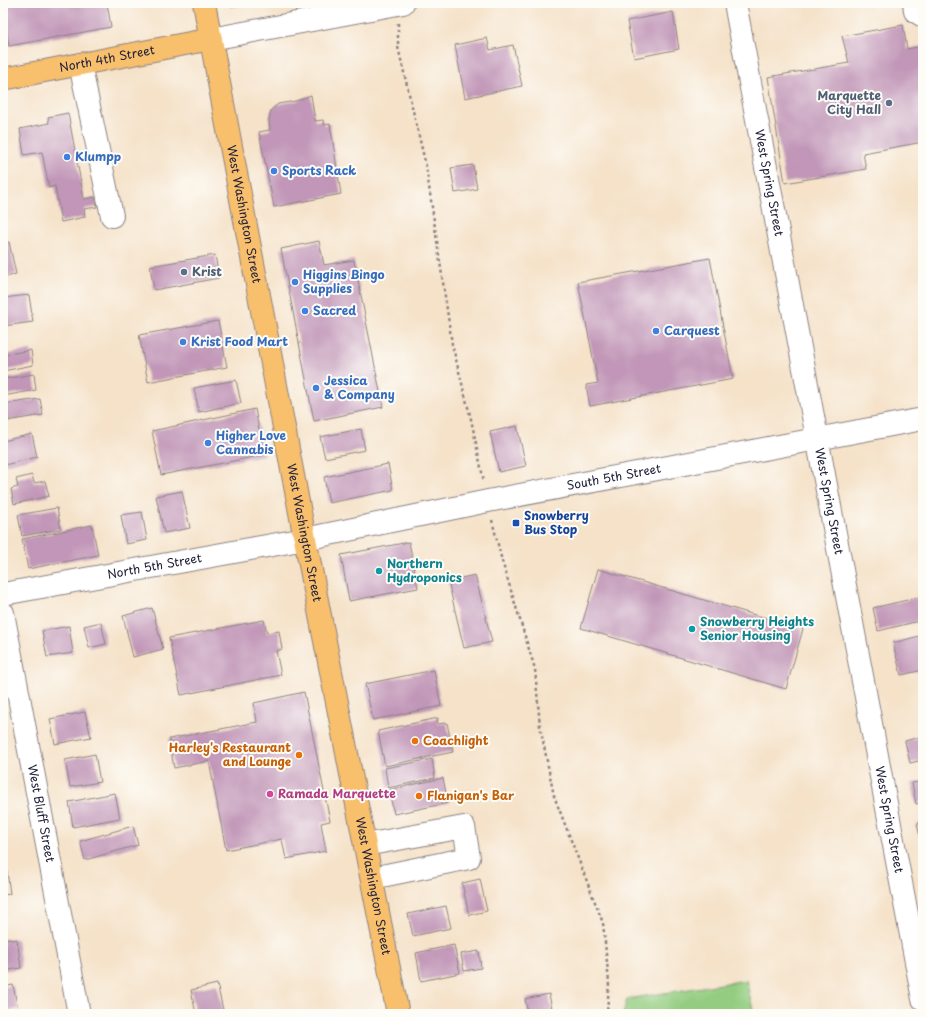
<svg xmlns="http://www.w3.org/2000/svg" width="926" height="1017" viewBox="0 0 926 1017" font-family="'Playpen Sans',sans-serif">
  <rect width="100%" height="100%" fill="#fdfcf7"/>
  <filter id="ink" filterUnits="userSpaceOnUse"><feTurbulence type="fractalNoise" baseFrequency=".025" numOctaves="2"/><feDisplacementMap in="SourceGraphic" scale="8" xChannelSelector="R" yChannelSelector="G"/><feConvolveMatrix kernelMatrix="1 2 1 2 8 2 1 2 1" color-interpolation-filters="sRGB"/></filter>
  <filter id="wash" filterUnits="userSpaceOnUse"><feTurbulence type="fractalNoise" baseFrequency=".012" numOctaves="4" result="noise"/><feDisplacementMap in="SourceGraphic" scale="16" xChannelSelector="R" yChannelSelector="G"/><feGaussianBlur stdDeviation="0.9" result="paint"/><feColorMatrix in="noise" values="0 0 0 0 0 0 0 0 0 0 0 0 0 0 0 0 0 1.4 0 .05"/><feComposite in="paint" operator="in"/></filter>
  <g filter="url(#wash)">
    <rect width="100%" height="100%" fill="#f5e2c9"/>
    <polygon fill="#94cd81" stroke="#5b785e" points="746,980 754,1014 623,1014 627,999"/>
    <g id="blocks">
      <g fill="#c196b8">
        <polygon points="3,3 107,3 111,27 9,46 3,12"/>
        <polygon points="230,3 248,3 249,4 231,7"/>
        <polygon points="673,12 679,49 634,58 627,21"/>
        <polygon points="903,25 907,49 923,46 923,142 863,153 866,169 785,183 768,77 849,63 842,36"/>
        <polygon points="487,38 490,50 513,45 522,86 465,98 455,45"/>
        <polygon points="311,95 315,121 323,120 324,125 330,124 341,194 274,207 259,132 270,130 269,120 271,110 278,104 296,101"/>
        <polygon points="68,113 84,199 95,197 97,207 84,209 85,217 61,222 55,186 49,188 42,152 24,155 20,129 49,123 48,117"/>
        <polygon points="473,165 477,189 455,193 451,168"/>
        <polygon points="319,241 324,265 354,260 383,407 314,421 281,249"/>
        <polygon points="9,242 16,274 3,278 3,243"/>
        <polygon points="215,255 219,278 154,290 150,266"/>
        <polygon points="710,258 733,379 590,406 586,385 598,383 578,282"/>
        <polygon points="29,295 33,322 3,326 3,298"/>
        <polygon points="218,321 227,367 148,382 139,335"/>
        <polygon points="31,350 33,365 3,371 3,355"/>
        <polygon points="34,374 36,390 3,396 3,379"/>
        <polygon points="236,380 241,403 199,412 194,388"/>
        <polygon points="40,399 43,415 6,421 4,404"/>
        <polygon points="255,409 264,455 161,475 152,431"/>
        <polygon points="517,426 526,466 499,472 490,432"/>
        <polygon points="361,429 365,450 325,458 320,437"/>
        <polygon points="32,434 37,457 5,465 3,458 3,441"/>
        <polygon points="388,464 393,490 329,503 324,477"/>
        <polygon points="32,475 34,483 45,481 49,496 14,504 11,489 18,487 16,479"/>
        <polygon points="182,491 190,528 164,533 156,496"/>
        <polygon points="57,508 61,529 22,536 18,515"/>
        <polygon points="142,512 147,540 126,544 121,515"/>
        <polygon points="92,525 98,555 28,569 22,539"/>
        <polygon points="409,542 418,588 349,601 341,555"/>
        <polygon points="598,569 803,629 786,689 581,628"/>
        <polygon points="475,575 492,642 464,648 448,581"/>
        <polygon points="920,597 923,608 923,620 878,631 873,608"/>
        <polygon points="152,608 163,649 133,657 123,616"/>
        <polygon points="264,620 267,633 279,631 282,649 276,651 281,675 181,695 169,638"/>
        <polygon points="101,622 106,644 89,648 84,626"/>
        <polygon points="69,626 73,653 47,657 42,631"/>
        <polygon points="923,635 923,670 901,675 893,643"/>
        <polygon points="434,670 441,706 373,720 365,684"/>
        <polygon points="304,692 330,821 321,823 326,851 286,859 282,839 226,850 209,761 174,768 169,739 257,722 254,703"/>
        <polygon points="85,712 91,737 55,744 50,719"/>
        <polygon points="438,718 437,724 447,723 453,752 385,766 378,731"/>
        <polygon points="923,736 923,760 910,763 905,741"/>
        <polygon points="95,754 100,782 70,787 65,760"/>
        <polygon points="432,759 435,778 388,788 385,768"/>
        <polygon points="443,778 448,803 394,814 389,790"/>
        <polygon points="923,781 923,802 916,804 912,783"/>
        <polygon points="115,793 120,818 73,827 69,802"/>
        <polygon points="923,823 923,846 922,846 917,824"/>
        <polygon points="133,826 138,845 85,860 80,841"/>
        <polygon points="7,871 10,894 3,895 3,872"/>
        <polygon points="480,879 487,911 469,915 462,883"/>
        <polygon points="446,906 451,928 413,936 408,914"/>
        <polygon points="10,938 11,940 17,939 21,968 3,971 3,939"/>
        <polygon points="454,945 460,973 421,981 416,953"/>
        <polygon points="479,951 481,968 464,971 461,954"/>
        <polygon points="217,984 224,1014 196,1014 191,990"/>
        <polygon points="13,985 18,1009 3,1012 3,987"/>
        <polygon points="549,994 553,1014 528,1014 525,999"/>
      </g>
    </g>
  </g>
  <g filter="url(#ink)">
    <use href="#blocks" fill-opacity="0" stroke="#8c8282" stroke-width="1"/>
    <g fill="none" stroke-linecap="round" stroke-linejoin="round">
      <g stroke="#8c8282" stroke-width="24">
        <g id="minor">
          <path id="s1" d="M735,3l188,996"/>
          <polyline points="914,3 915,11 923,16"/>
          <polyline points="211,39 403,3"/>
          <polyline points="80,64 112,216"/>
          <path id="s2" d="M3,594l302,-55 183,-38 435,-82"/>
          <path id="s3" d="M3,613l76,401"/>
          <polyline points="365,845 464,827 469,858 372,878"/>
        </g>
      </g>
      <g stroke="#8c8282" stroke-width="24">
        <g id="major">
          <path id="s4" d="M204,3l101,536 93,475"/>
          <path id="s5" d="M3,79l208,-40"/>
        </g>
      </g>
      <g stroke="#8c8282" stroke-width="2.5" stroke-dasharray="3 3" stroke-linecap="butt">
        <polyline points="398,23 398,47 426,166 452,344 471,419 484,482"/>
        <polyline points="492,520 502,561 535,669 540,726 554,796 603,923 609,982 607,1014"/>
      </g>
      <use href="#minor" stroke="#fff" stroke-width="22"/>
      <use href="#major" stroke="#f8bf6c" stroke-width="22"/>
    </g>
  </g>
  <g fill="#5c6f8a" stroke="#fdfcf7" stroke-width="1.5">
    <circle cx="889" cy="103" r="4"/>
    <circle cx="184" cy="272" r="4"/>
  </g>
  <g fill="#3f7fe0" stroke="#fdfcf7" stroke-width="1.5">
    <circle cx="67" cy="157" r="4"/>
    <circle cx="274" cy="171" r="4"/>
    <circle cx="295" cy="282" r="4"/>
    <circle cx="305" cy="311" r="4"/>
    <circle cx="656" cy="331" r="4"/>
    <circle cx="183" cy="342" r="4"/>
    <circle cx="316" cy="388" r="4"/>
    <circle cx="208" cy="443" r="4"/>
  </g>
  <rect fill="#1a4fb4" stroke="#fdfcf7" stroke-width="1.5" x="512" y="519" width="8" height="8" rx="2"/>
  <g fill="#0f9aa8" stroke="#fdfcf7" stroke-width="1.5">
    <circle cx="379" cy="571" r="4"/>
    <circle cx="692" cy="629" r="4"/>
  </g>
  <g fill="#e8710a" stroke="#fdfcf7" stroke-width="1.5">
    <circle cx="415" cy="741" r="4"/>
    <circle cx="299" cy="755" r="4"/>
    <circle cx="419" cy="796" r="4"/>
  </g>
  <circle fill="#d1479c" stroke="#fdfcf7" stroke-width="1.5" cx="270" cy="794" r="4"/>
  <g text-anchor="middle" stroke-width="4" stroke-linejoin="round" paint-order="stroke">
    <g font-size="12" fill="#22223b" stroke="#fdfcf7">
      <text dy="4" stroke="none"><textPath href="#s5" startOffset="106">North 4th Street</textPath></text>
      <text dy="4" stroke="none"><textPath href="#s1" startOffset="183">West Spring Street</textPath></text>
      <text dy="4" stroke="none"><textPath href="#s4" startOffset="215">West Washington Street</textPath></text>
      <text dy="4" stroke="none"><textPath href="#s2" startOffset="622">South 5th Street</textPath></text>
      <text dy="4" stroke="none"><textPath href="#s1" startOffset="507">West Spring Street</textPath></text>
      <text dy="4" stroke="none"><textPath href="#s4" startOffset="539">West Washington Street</textPath></text>
      <text dy="4" stroke="none"><textPath href="#s2" startOffset="154">North 5th Street</textPath></text>
      <text dy="4" stroke="none"><textPath href="#s3" startOffset="204">West Bluff Street</textPath></text>
      <text dy="4" stroke="none"><textPath href="#s1" startOffset="831">West Spring Street</textPath></text>
      <text dy="4" stroke="none"><textPath href="#s4" startOffset="899">West Washington Street</textPath></text>
    </g>
    <g font-size="12" font-weight="bold" fill="#4e5e75" stroke="#fdfcf7" text-anchor="end">
      <text x="881" y="100">Marquette<tspan x="881" dy="14">City Hall</tspan></text>
      <text x="192" y="276" text-anchor="start">Krist</text>
    </g>
    <g font-size="12" font-weight="bold" fill="#366cbe" stroke="#fdfcf7" text-anchor="start">
      <text x="75" y="161">Klumpp</text>
      <text x="282" y="175">Sports Rack</text>
      <text x="303" y="279">Higgins Bingo<tspan x="303" dy="14">Supplies</tspan></text>
      <text x="313" y="315">Sacred</text>
      <text x="664" y="335">Carquest</text>
      <text x="191" y="346">Krist Food Mart</text>
      <text x="324" y="385">Jessica<tspan x="324" dy="14">&amp; Company</tspan></text>
      <text x="216" y="440">Higher Love<tspan x="216" dy="14">Cannabis</tspan></text>
    </g>
    <g font-size="12" font-weight="bold" fill="#164399" stroke="#fdfcf7" text-anchor="start">
      <text x="524" y="520">Snowberry<tspan x="524" dy="14">Bus Stop</tspan></text>
    </g>
    <g font-size="12" font-weight="bold" fill="#0d838f" stroke="#fdfcf7" text-anchor="start">
      <text x="387" y="568">Northern<tspan x="387" dy="14">Hydroponics</tspan></text>
      <text x="700" y="626">Snowberry Heights<tspan x="700" dy="14">Senior Housing</tspan></text>
    </g>
    <g font-size="12" font-weight="bold" fill="#c56008" stroke="#fdfcf7" text-anchor="start">
      <text x="423" y="745">Coachlight</text>
      <text x="291" y="752" text-anchor="end">Harley's Restaurant<tspan x="291" dy="14">and Lounge</tspan></text>
      <text x="427" y="800">Flanigan's Bar</text>
    </g>
    <g font-size="12" font-weight="bold" fill="#b23c85" stroke="#fdfcf7" text-anchor="start">
      <text x="278" y="798">Ramada Marquette</text>
    </g>
  </g>
  <rect width="926" height="1017" fill="none" stroke="#fdfcf7" stroke-width="16"/>
</svg>
